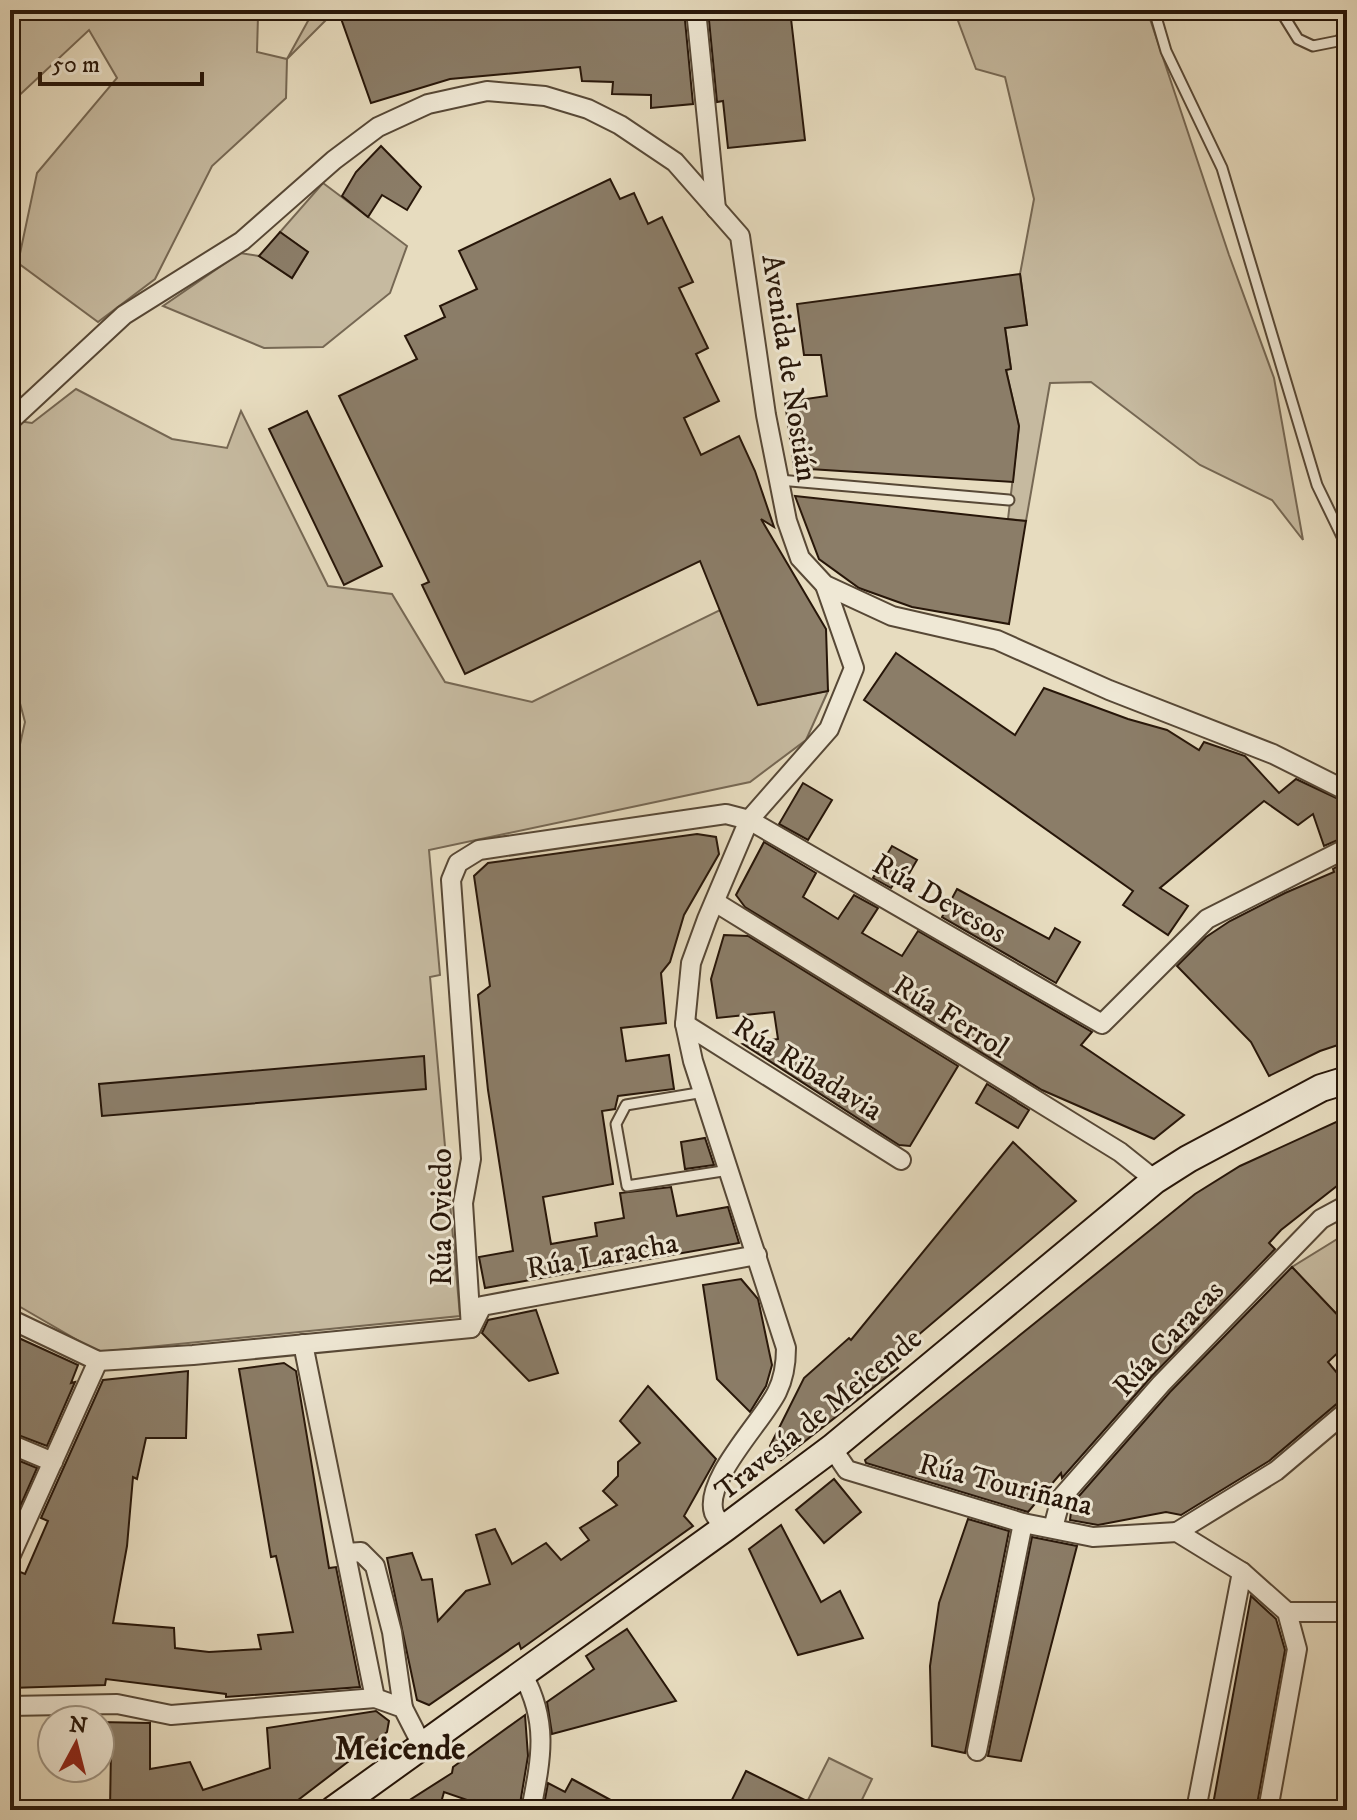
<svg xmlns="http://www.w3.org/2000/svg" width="1357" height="1820" viewBox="0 0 1357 1820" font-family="'IM FELL DW Pica',serif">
  <rect width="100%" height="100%" fill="#e7dcbf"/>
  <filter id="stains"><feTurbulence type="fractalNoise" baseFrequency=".0025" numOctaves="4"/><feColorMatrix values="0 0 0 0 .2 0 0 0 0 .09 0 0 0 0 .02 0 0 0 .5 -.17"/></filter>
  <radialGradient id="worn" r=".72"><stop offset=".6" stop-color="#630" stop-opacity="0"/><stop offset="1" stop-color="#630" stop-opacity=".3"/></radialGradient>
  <g fill="#c6baa0" stroke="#766854" stroke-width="2">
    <polygon points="10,10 274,10 258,16 257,52 287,59 314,10 336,10 287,59 286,98 212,166 155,279 98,322 18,263 37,173 117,78 89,30 10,104"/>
    <polygon points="954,10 1147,10 1229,255 1274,378 1303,540 1272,500 1200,465 1091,382 1050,383 1026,521 1008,519 1019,426 1006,370 1011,368 1005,328 1027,325 1020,274 1034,199 1005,77 976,69"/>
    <polygon points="323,183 407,246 390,293 323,347 264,348 163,306 240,253 259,256 292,278 308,252 280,232"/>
    <polygon points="76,389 172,439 227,448 241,411 328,586 392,594 445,682 532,702 720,610 758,705 828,691 806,740 750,782 429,850 440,975 430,977 460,1316 98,1352 10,1301 10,789 25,722 10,666 10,420 32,423"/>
    <polygon points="1347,1233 1347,1325 1292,1267"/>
    <polygon points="829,1758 872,1779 857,1810 803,1810"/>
  </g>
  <g fill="#8b7d68" stroke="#271609" stroke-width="2">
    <polygon points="338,10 684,10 693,104 651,108 651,95 612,94 613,82 582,81 580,67 450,79 371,103"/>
    <polygon points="708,10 790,10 805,140 728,148 723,101 717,102"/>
    <polygon points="381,146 421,187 407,210 382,195 368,217 342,196 356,172"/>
    <polygon points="610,179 620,199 634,193 648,224 662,217 693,282 679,288 708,348 696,354 719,401 684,418 701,455 739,436 755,471 774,527 761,519 826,629 828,691 758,705 700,561 465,674 422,585 429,582 339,396 417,359 405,336 445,317 440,306 477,289 459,251"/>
    <polygon points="280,232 308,252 292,278 259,256"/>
    <polygon points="1020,274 1027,325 1005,328 1011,369 1006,370 1019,426 1013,482 794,468 785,402 827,396 821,355 804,355 797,304"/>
    <polygon points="307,411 382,566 344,585 269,429"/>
    <polygon points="795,496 1026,521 1009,624 912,607 859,588 819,559"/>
    <polygon points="896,653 1015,735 1044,688 1128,719 1167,730 1199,750 1204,742 1245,756 1279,793 1296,779 1347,803 1347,836 1324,846 1313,814 1298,825 1264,801 1160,888 1188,906 1168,935 1123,905 1133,891 864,700"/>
    <polygon points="803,783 832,800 808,840 779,824"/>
    <polygon points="697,834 716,837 719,854 684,915 670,962 661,973 666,1023 621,1028 626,1061 669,1055 674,1089 618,1096 615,1109 602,1111 613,1184 543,1197 551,1244 597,1236 595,1223 624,1218 620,1193 671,1187 677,1216 728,1207 739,1243 485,1288 479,1257 513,1251 488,1090 478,995 490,986 474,876 488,863"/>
    <polygon points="764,842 816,873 803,897 838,919 854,895 878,908 862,933 902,956 918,931 1092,1032 1081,1045 1184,1115 1154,1139 1042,1090 745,907 736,895"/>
    <polygon points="892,846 917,860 902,886 895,882 891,888 873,878"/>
    <polygon points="1347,861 1347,1042 1320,1051 1269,1076 1251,1042 1177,966 1206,937 1230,921 1285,893 1334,872 1333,869"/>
    <polygon points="957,889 1049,939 1055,928 1080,942 1056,983 942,917"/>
    <polygon points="724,935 748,936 958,1066 910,1146 899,1145 743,1044 778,1039 774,1012 717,1018 711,979"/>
    <polygon points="424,1056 426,1089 102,1116 99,1084"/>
    <polygon points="987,1084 1029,1110 1018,1128 976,1103"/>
    <polygon points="1347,1117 1347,1178 1281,1230 1269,1243 1275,1249 1152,1376 1062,1478 1061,1473 1028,1512 866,1463 865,1460 1195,1194 1240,1166"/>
    <polygon points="705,1138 714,1165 685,1169 681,1142"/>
    <polygon points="1013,1142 1076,1201 890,1359 898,1368 781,1460 770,1446 804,1378 849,1338 851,1340"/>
    <polygon points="1292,1267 1347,1325 1347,1344 1328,1362 1347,1385 1347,1399 1339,1402 1269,1461 1181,1515 1166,1512 1098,1525 1070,1520 1072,1504 1170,1392"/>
    <polygon points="741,1279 758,1299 772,1365 766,1386 750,1412 717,1379 703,1285"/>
    <polygon points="536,1310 558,1373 529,1381 482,1333 488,1320"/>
    <polygon points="10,1334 78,1365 71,1383 75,1382 47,1446 10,1432"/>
    <polygon points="284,1363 296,1371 329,1568 336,1567 360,1687 226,1697 226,1694 106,1679 105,1685 10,1688 10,1594 18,1571 25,1574 48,1521 41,1518 103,1380 188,1371 186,1438 146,1438 137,1479 133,1477 127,1546 113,1623 174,1628 175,1648 209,1652 261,1649 258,1635 293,1632 276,1556 271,1557 239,1369"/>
    <polygon points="648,1386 716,1459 684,1516 693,1526 521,1649 519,1643 429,1705 417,1700 387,1558 412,1553 422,1580 432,1579 438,1621 466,1591 490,1584 476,1535 495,1529 512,1564 546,1543 561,1560 589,1540 580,1528 617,1505 603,1491 618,1476 618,1462 640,1443 620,1421"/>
    <polygon points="10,1457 37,1468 19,1509 10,1505"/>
    <polygon points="834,1479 861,1512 824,1543 796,1510"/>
    <polygon points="968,1519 1009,1531 965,1753 932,1746 930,1666 939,1603"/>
    <polygon points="781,1525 821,1602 840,1591 863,1638 798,1655 749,1549"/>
    <polygon points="1032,1537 1077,1546 1021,1761 988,1756"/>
    <polygon points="1251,1596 1276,1619 1285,1650 1256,1810 1212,1810"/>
    <polygon points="627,1629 676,1701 552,1734 547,1702 594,1669 586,1656"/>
    <polygon points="376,1711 389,1721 387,1732 285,1810 110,1810 111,1747 100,1748 100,1722 150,1723 150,1769 190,1762 203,1790 270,1768 267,1728"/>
    <polygon points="525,1715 528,1756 519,1810 496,1810 444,1792 439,1810 394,1810 452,1773 453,1767"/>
    <polygon points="746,1771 825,1810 727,1810"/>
    <polygon points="572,1779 629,1810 543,1810 548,1783 565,1792"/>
  </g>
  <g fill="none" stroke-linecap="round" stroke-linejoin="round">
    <g stroke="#574836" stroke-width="13">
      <g id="service">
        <polyline points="1154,10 1166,51 1222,168 1317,485 1347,547"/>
        <polyline points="1280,10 1298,39 1313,46 1338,41 1347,35"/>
        <polyline points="779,480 1009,500"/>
        <polyline points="704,1092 626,1105 616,1124 627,1186 729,1170"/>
      </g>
    </g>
    <g stroke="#574836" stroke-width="22">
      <g id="minor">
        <polyline points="696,10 716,209"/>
        <polyline points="10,421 124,315 242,241 334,160 378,127 428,104 487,91 545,96 588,109 620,125 675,162 740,236 766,415 787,521 800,558 825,585 892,616 997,640 1109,690 1273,754 1347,791"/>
        <polyline points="715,902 1120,1152 1155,1180"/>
        <polyline points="685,1024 901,1160"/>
        <polyline points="10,1319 98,1361 193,1355 471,1328"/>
        <polyline points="472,1326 482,1306 757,1255"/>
        <polyline points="471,1328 463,1203 471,1159 451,880 458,863 479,850 726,814 749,820 1102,1024 1207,919 1347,848"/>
        <polyline points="303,1344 375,1698"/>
        <polyline points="10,1444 53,1462"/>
        <polyline points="832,1448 847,1470 1023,1523 1093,1537 1177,1532 1242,1572 1287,1612 1297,1649 1268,1810"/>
        <path d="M725,1528c-3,-4 -9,-10 -11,-15 -11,-33 49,-92 63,-121 7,-14 9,-28 9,-44l-93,-287 -8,-37 6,-61 16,-44 42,-99 80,-91 25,-61 -29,-83"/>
        <polyline points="1053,1528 1061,1498 1161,1384 1321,1219 1347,1205"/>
        <polyline points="1177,1532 1276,1471 1347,1411"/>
        <polyline points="346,1553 361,1552 375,1566 392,1632 403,1708"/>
        <polyline points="10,1557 98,1361"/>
        <polyline points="1287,1612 1347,1612"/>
        <path d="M523,1675c26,48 18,84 8,135"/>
        <polyline points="10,1706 117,1704 171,1715 375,1698 403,1708 423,1747"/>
        <polyline points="977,1751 1023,1523"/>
        <polyline points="1196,1810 1242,1572"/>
      </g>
    </g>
    <g stroke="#271609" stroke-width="30">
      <polyline id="secondary" points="333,1810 725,1528 832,1448 1155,1180 1188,1159 1321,1088 1347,1080"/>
    </g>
    <use href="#service" stroke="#efe8d5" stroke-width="9"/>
    <use href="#minor" stroke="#efe8d5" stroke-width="18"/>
    <use href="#secondary" stroke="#efe8d5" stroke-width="26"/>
  </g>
  <g text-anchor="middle" stroke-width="6" stroke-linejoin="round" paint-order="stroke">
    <g font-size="30" fill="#271609" stroke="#efe8d5">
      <text transform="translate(790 368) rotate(81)" y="10">Avenida de Nostián</text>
      <text transform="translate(940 898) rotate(30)" y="10">Rúa Devesos</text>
      <text transform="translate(951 1016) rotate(32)" y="10">Rúa Ferrol</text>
      <text transform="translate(808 1068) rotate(32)" y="10">Rúa Ribadavia</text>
      <text transform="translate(441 1217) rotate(-90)" y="10">Rúa Oviedo</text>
      <text transform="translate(602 1255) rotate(-10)" y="10">Rúa Laracha</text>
      <text transform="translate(1168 1338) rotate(-47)" y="10">Rúa Caracas</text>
      <text transform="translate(818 1414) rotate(-39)" y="10">Travesía de Meicende</text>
      <text transform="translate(1006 1484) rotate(14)" y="10">Rúa Touriñana</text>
    </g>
    <g font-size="34" font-weight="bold" fill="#271609" stroke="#efe8d5">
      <text x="400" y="1759">Meicende</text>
    </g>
  </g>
  <rect width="1357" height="1820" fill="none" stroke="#e7dcbf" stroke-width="40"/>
  <rect x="12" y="12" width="1333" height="1796" fill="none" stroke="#271609" stroke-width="4"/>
  <rect x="20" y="20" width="1317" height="1780" fill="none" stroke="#271609" stroke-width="2"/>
  <g transform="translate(76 1744) rotate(7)"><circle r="38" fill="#efe8d5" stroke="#9f9483" stroke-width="2"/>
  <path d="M0-6L14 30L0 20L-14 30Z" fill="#8f2418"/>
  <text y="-12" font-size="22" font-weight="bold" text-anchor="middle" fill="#271609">N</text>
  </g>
  <path d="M40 72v12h162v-12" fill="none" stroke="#271609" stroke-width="4"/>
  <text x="52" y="72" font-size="24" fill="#271609" stroke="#efe8d5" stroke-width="6" paint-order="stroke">50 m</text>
  <rect width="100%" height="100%" filter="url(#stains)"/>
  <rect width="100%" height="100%" fill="url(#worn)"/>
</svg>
